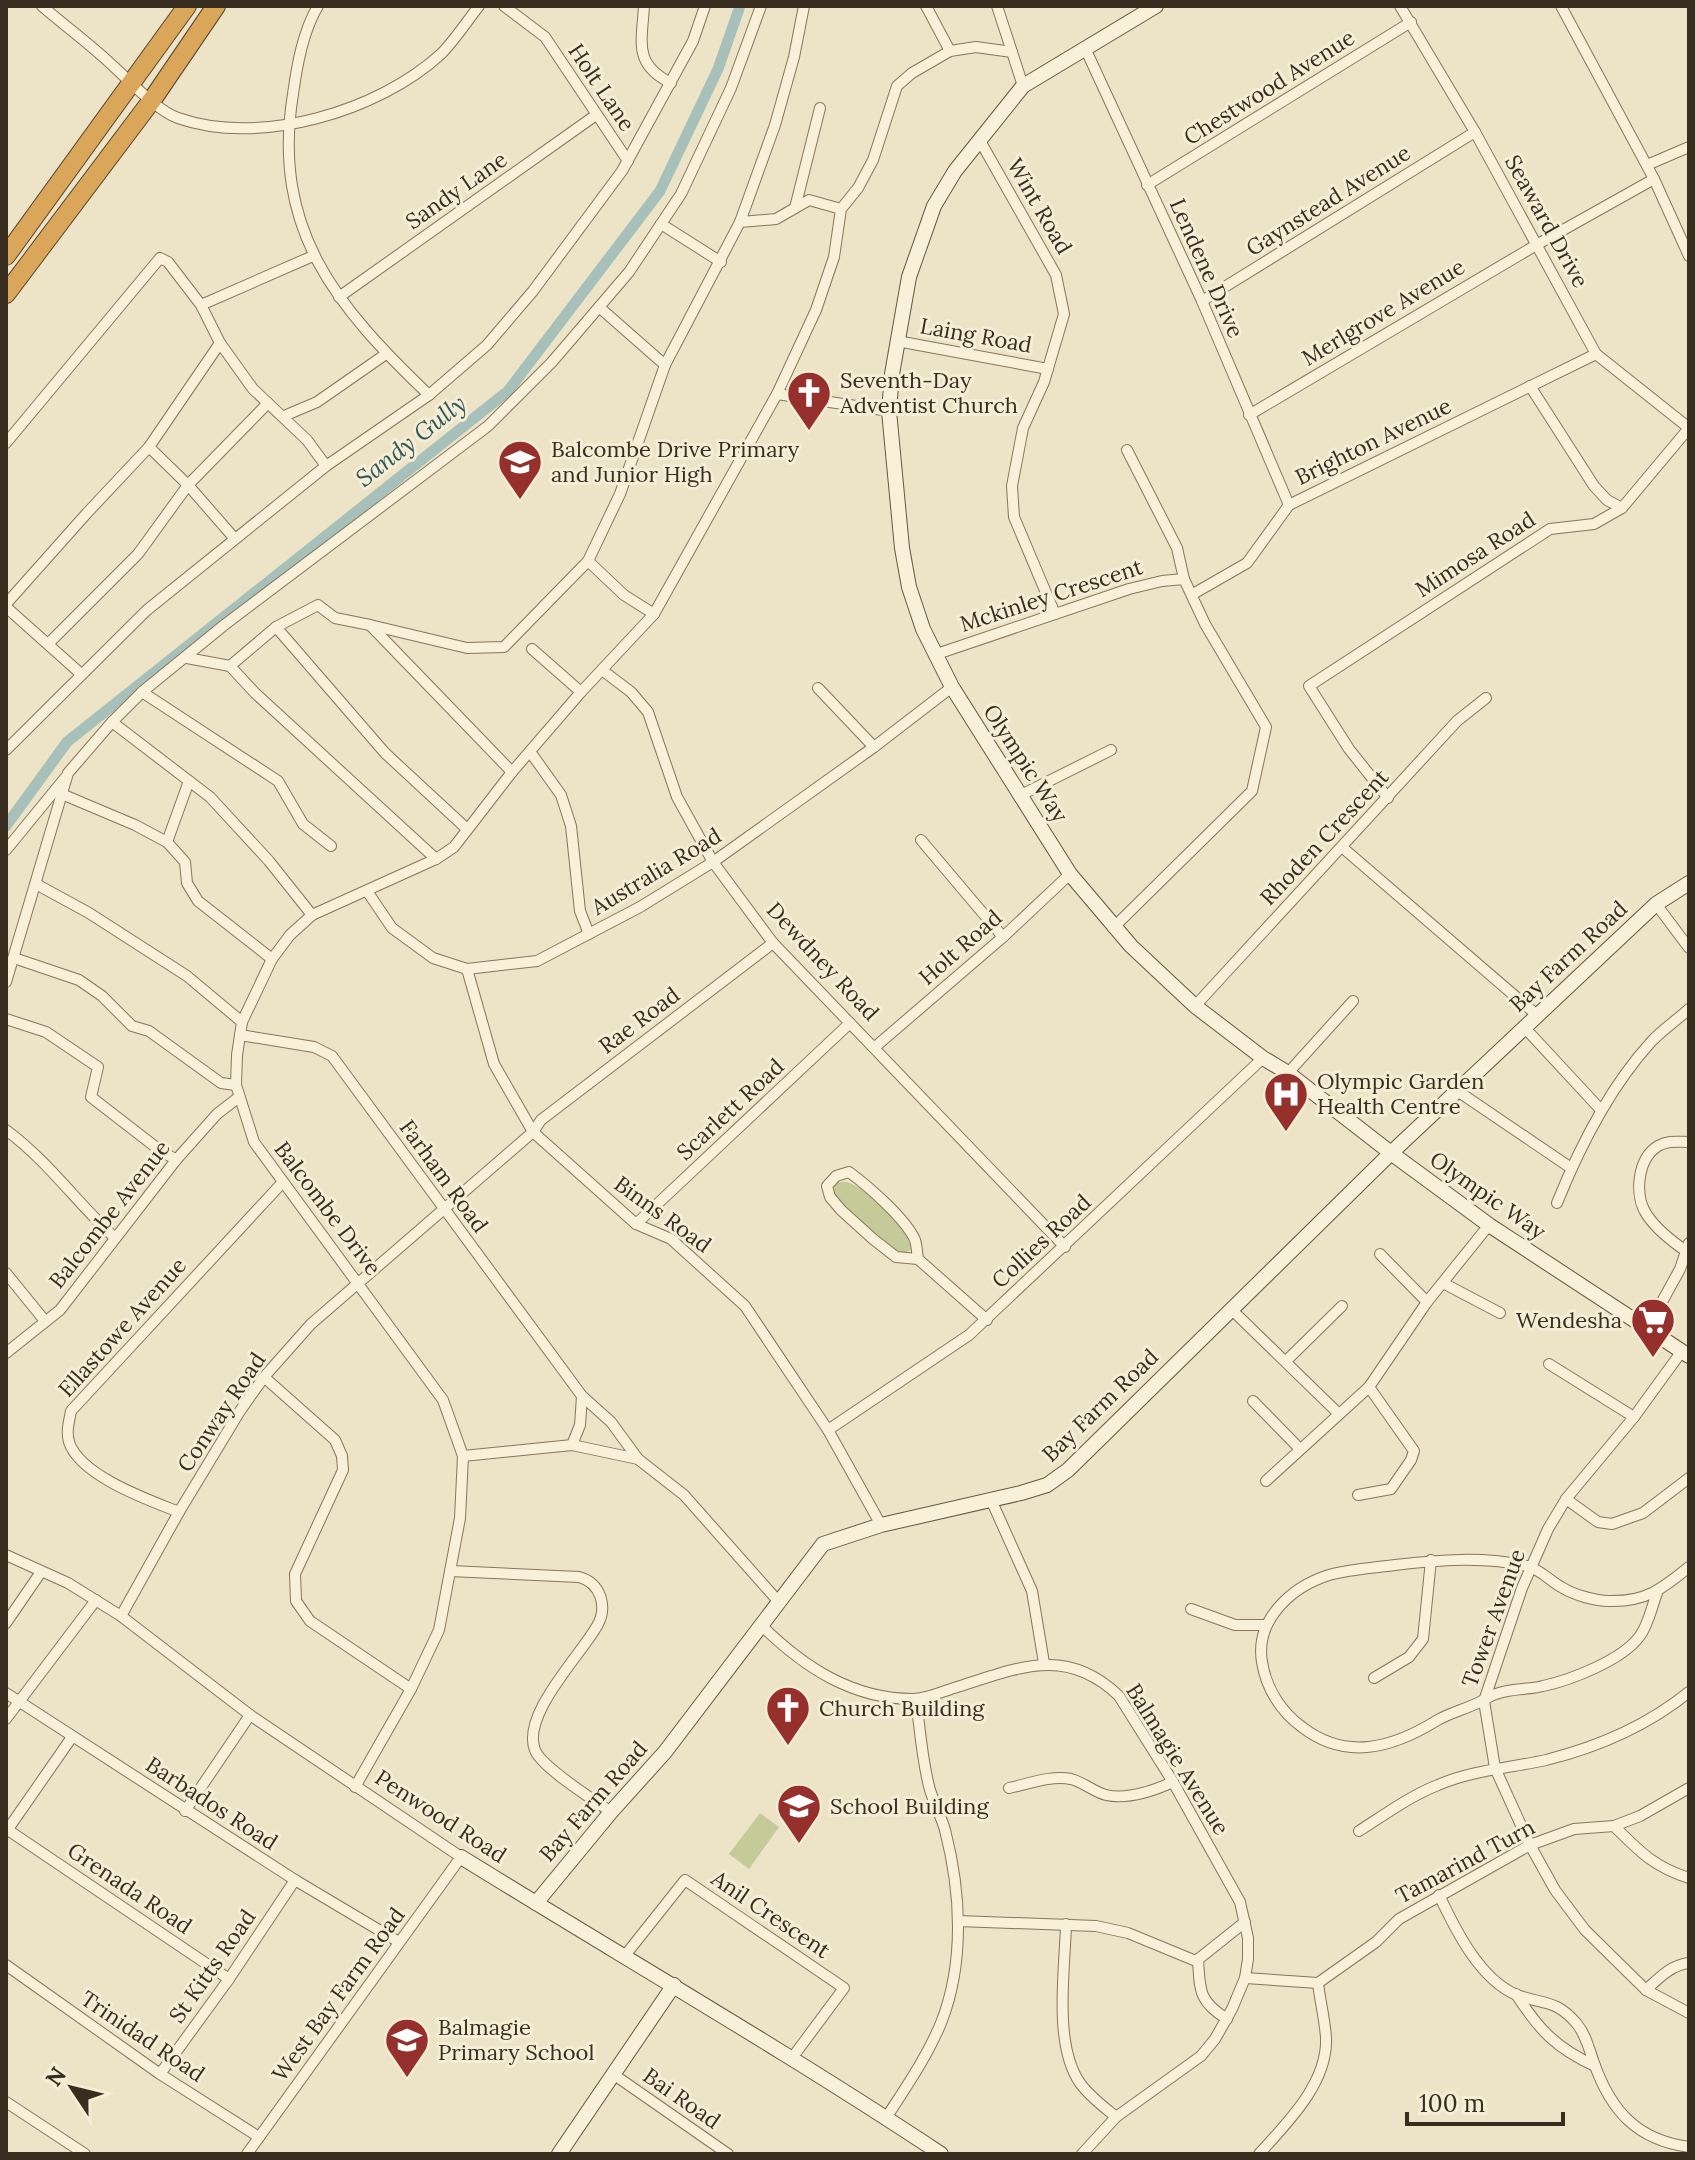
<svg xmlns="http://www.w3.org/2000/svg" width="1695" height="2160" viewBox="0 0 1695 2160" font-family="Lora,serif">
  <rect width="100%" height="100%" fill="#ede3c6"/>
  <g fill="#c4cb99">
    <path d="M837,1182c3,0 10,-1 13,1 17,7 62,49 61,67l-9,4c-18,-12 -69,-47 -69,-68z"/>
    <polygon points="760,1813 779,1827 749,1869 729,1854"/>
  </g>
  <g fill="none" stroke-linecap="round" stroke-linejoin="round">
    <polyline stroke="#a7c1ba" stroke-width="11" points="6,826 67,742 508,391 660,191 718,69 740,6"/>
    <g stroke="#88755c" stroke-width="12">
      <g id="street">
        <path d="M42,6c23,20 48,38 70,59 18,16 44,45 66,53 82,29 201,-7 263,-64 14,-14 26,-33 38,-48"/>
        <path d="M318,6c-15,25 -21,59 -25,88 -22,136 44,213 136,301"/>
        <polyline points="504,6 545,37 628,161"/>
        <path d="M644,6c-2,36 -11,58 27,77"/>
        <polyline points="926,6 950,51"/>
        <polyline points="997,6 1012,52"/>
        <polyline points="1400,6 1475,132 1596,354 1689,428"/>
        <polyline points="1561,6 1654,179 1689,256"/>
        <polyline points="1085,48 1202,301 1289,505"/>
        <polyline points="979,139 1056,275 1064,314 1044,382 1023,428 1012,486 1014,517 1055,614"/>
        <polyline points="1647,165 1689,147"/>
        <polyline points="1147,185 1411,22"/>
        <polyline points="795,208 820,108"/>
        <polyline points="740,222 776,219 809,200 841,209"/>
        <polyline points="661,224 721,262"/>
        <polyline points="339,297 596,115"/>
        <polyline points="1202,301 1475,132"/>
        <polyline points="201,305 313,256"/>
        <polyline points="599,307 665,365"/>
        <polyline points="897,341 1048,369"/>
        <polyline points="1530,386 1594,486 1607,500 1622,508"/>
        <polyline points="777,394 889,411"/>
        <polyline points="1249,415 1538,244 1654,179"/>
        <polyline points="284,416 317,402 386,354"/>
        <polyline points="6,443 160,258 168,262 201,305 220,343 253,389 307,440 326,466"/>
        <polyline points="149,447 188,485 235,539"/>
        <polyline points="1127,450 1177,548 1184,579"/>
        <polyline points="588,561 624,595 654,614"/>
        <polyline points="1193,594 1247,563 1289,505 1596,354"/>
        <polyline points="6,604 87,513 149,447 220,343"/>
        <polyline points="6,607 80,673"/>
        <polyline points="370,625 467,648 504,647 588,561 620,494 665,365 740,222 775,125 794,57 804,6"/>
        <polyline points="276,627 385,753 467,829"/>
        <polyline points="49,643 138,554 188,485 268,403"/>
        <polyline points="532,649 581,692"/>
        <polyline points="934,655 1129,589 1162,581 1184,579 1205,624 1266,727 1252,791 1113,928"/>
        <polyline points="187,658 230,666 255,693 436,859"/>
        <polyline points="230,666 276,627 318,605 335,618 370,625 512,772"/>
        <polyline points="602,670 631,692 648,712 677,797 713,862 773,943 1065,1247"/>
        <polyline points="818,688 874,747"/>
        <polyline points="142,692 278,781 303,824 331,846"/>
        <polyline points="112,722 210,797 269,861 312,915"/>
        <polyline points="6,750 147,610 326,466 429,395 487,345 533,291 622,171 693,41 705,6"/>
        <polyline points="531,753 561,795 571,826 580,911 589,934"/>
        <polyline points="64,795 135,825 167,842 185,862 187,883 198,901 272,959"/>
        <polyline points="1021,795 1111,750"/>
        <polyline points="1388,798 1349,749 1309,686 1550,529 1594,524 1622,508 1689,428"/>
        <polyline points="921,840 1003,937"/>
        <polyline points="167,842 189,781"/>
        <polyline points="1343,848 1537,1015"/>
        <polyline points="6,850 65,778"/>
        <polyline points="36,884 89,913 187,976 242,1022"/>
        <polyline points="367,891 392,928 433,958 467,969 537,961 640,907 713,862 874,747 952,687"/>
        <polyline points="1656,904 1689,948"/>
        <polyline points="14,958 79,980 102,996 132,1026 149,1031 221,1083 236,1085"/>
        <polyline points="467,969 494,1064 533,1132 636,1224 671,1239 745,1306 828,1430 881,1525"/>
        <polyline points="6,982 68,773 112,722 142,692 223,626 488,426 552,362 629,272 681,194 731,88 761,6"/>
        <polyline points="1195,1006 1457,721 1486,698"/>
        <polyline points="6,1019 46,1032 98,1067 91,1097 153,1145 176,1160"/>
        <polyline points="1524,1027 1601,1110"/>
        <polyline points="240,1035 314,1047 332,1056 582,1396 611,1422 638,1459"/>
        <polyline points="875,1047 1003,937 1070,874"/>
        <polyline points="1288,1073 1353,1001"/>
        <polyline points="1456,1090 1571,1168"/>
        <path d="M6,1130c42,31 71,73 109,108"/>
        <path d="M1689,1142c-11,0 -21,-2 -31,4 -21,13 -24,50 -11,69 10,15 27,28 42,38"/>
        <path d="M1557,1203c23,-57 52,-115 94,-161 11,-12 26,-22 38,-33"/>
        <polyline points="636,1224 850,1023"/>
        <polyline points="1380,1254 1427,1302"/>
        <path d="M918,1259c-1,-5 -1,-13 -3,-19 -9,-21 -47,-54 -66,-68l-13,4 -9,10 3,11 11,13 32,29 23,18 22,2 69,61"/>
        <polyline points="6,1273 45,1321"/>
        <polyline points="1443,1283 1500,1313"/>
        <polyline points="1231,1309 1339,1414"/>
        <polyline points="1647,1329 1680,1269 1689,1243"/>
        <polyline points="1682,1351 1634,1417 1566,1499 1548,1529 1522,1588 1484,1701 1495,1768 1530,1845 1555,1890 1585,1930 1646,1990 1689,2013"/>
        <polyline points="6,1353 60,1310 176,1160 217,1114 239,1097"/>
        <polyline points="1286,1361 1342,1306"/>
        <polyline points="1549,1364 1634,1417"/>
        <polyline points="264,1377 335,1440 342,1456 343,1470 295,1574 296,1601 310,1621 411,1689"/>
        <polyline points="1253,1401 1300,1449"/>
        <polyline points="828,1430 969,1335 1263,1058"/>
        <polyline points="572,1445 580,1425 582,1396"/>
        <polyline points="463,1456 572,1445 638,1459 684,1495 778,1601"/>
        <polyline points="1266,1481 1369,1387 1427,1302 1489,1225"/>
        <polyline points="1358,1495 1391,1489 1411,1460 1414,1451 1369,1387"/>
        <polyline points="1566,1499 1598,1522 1612,1524 1643,1513 1689,1478"/>
        <polyline points="992,1502 1032,1591 1044,1663"/>
        <path d="M179,1512c-30,-12 -99,-36 -110,-70 -3,-11 0,-20 2,-31l211,-228"/>
        <polyline points="6,1555 68,1583 121,1616 250,1715 461,1857 247,2154"/>
        <path d="M450,1571l129,6c22,6 29,30 18,49 -17,30 -76,89 -62,124 6,17 59,50 76,62"/>
        <path d="M1657,1593c-5,13 -9,33 -18,44 -17,23 -68,43 -96,49 -15,4 -33,2 -47,8 -6,1 -11,6 -16,8 -14,7 -31,11 -44,19 -44,27 -90,40 -134,6 -21,-15 -36,-39 -40,-65 -7,-42 29,-75 67,-87 22,-6 44,-7 66,-10 43,-5 89,-9 132,1 13,3 24,16 36,22 11,7 33,13 46,13 37,1 53,-12 80,-34"/>
        <polyline points="1191,1609 1235,1625 1265,1625"/>
        <polyline points="121,1616 179,1512 240,1411 264,1377 311,1324 533,1132 541,1120 773,943"/>
        <polyline points="6,1623 41,1572"/>
        <path d="M762,1626c42,41 90,73 151,73 13,0 28,-7 41,-11 62,-19 111,-44 165,8l54,86 67,120 8,36v21l-3,19 -13,31 -17,30 -14,17 -85,61 -34,37"/>
        <polyline points="1374,1678 1409,1657 1423,1639 1431,1560"/>
        <polyline points="6,1693 295,1880 399,1942"/>
        <polyline points="6,1719 96,1600"/>
        <polyline points="355,1787 411,1689 439,1630 460,1518 463,1456 443,1400 254,1142 236,1085 237,1055 242,1022 272,959 290,935 312,915 436,859 454,847 512,772 581,692 654,614 777,394 816,310 834,257 841,209 858,188 873,160 897,86 912,73 950,51 976,47 1012,52 1023,86"/>
        <path d="M1009,1788c19,-4 42,-13 62,-9 12,3 23,13 35,16 22,5 47,-4 67,-13"/>
        <polyline points="185,1811 250,1715"/>
        <path d="M1614,1826c25,25 40,41 75,52"/>
        <polyline points="8,1830 229,1979"/>
        <path d="M1359,1831c25,-16 51,-35 79,-46 35,-15 72,-17 108,-25 52,-13 101,-34 143,-68"/>
        <polyline points="6,1832 72,1737"/>
        <path d="M1439,1895c16,34 41,85 78,100 27,10 39,4 60,29 9,11 12,25 17,39 17,48 43,77 95,84"/>
        <polyline points="958,1921 1096,1926 1128,1933 1196,1961 1245,1922"/>
        <path d="M1066,1924c-1,45 -13,120 14,159 9,13 24,24 36,34"/>
        <polyline points="623,1958 685,1880 844,1988 792,2058"/>
        <path d="M1198,1959c2,31 0,42 29,60"/>
        <polyline points="6,1965 160,2074 259,2137"/>
        <polyline points="1245,1978 1318,1983"/>
        <polyline points="1318,1983 1376,1942 1399,1919 1530,1845 1574,1829 1614,1826 1640,1816 1689,1788"/>
        <path d="M1646,1990c13,-12 25,-25 43,-27"/>
        <path d="M1516,1994c23,36 40,54 79,72"/>
        <polyline points="160,2074 229,1979 295,1880"/>
        <polyline points="613,2074 728,2154"/>
        <polyline points="6,2102 85,2154"/>
        <path d="M886,2118c20,-31 41,-61 55,-95 24,-61 20,-131 4,-193 -4,-14 -11,-27 -15,-40 -8,-29 -10,-61 -14,-91"/>
        <path d="M1259,2154c28,-31 69,-71 67,-116 -1,-18 -6,-37 -8,-55"/>
      </g>
    </g>
    <g stroke="#6a563f" stroke-width="16">
      <g id="secondary">
        <polyline points="1156,6 1023,86 955,171 934,206 909,277 892,374 889,411 902,548 909,587 923,629 952,687 1070,874 1131,946 1195,1006 1263,1058 1288,1073 1391,1153 1489,1225 1689,1356"/>
        <path d="M461,1857c160,99 323,193 480,297"/>
        <polyline points="536,1903 611,1812 665,1752 823,1544 881,1525 1021,1493 1047,1485 1068,1470 1391,1153 1656,904 1689,883"/>
        <polyline points="559,2154 674,1985"/>
      </g>
    </g>
    <g stroke="#564330" stroke-width="20">
      <g id="highway">
        <polyline points="6,256 187,6"/>
        <polyline points="6,294 152,100 216,6"/>
      </g>
    </g>
    <use href="#street" stroke="#f8f0d9" stroke-width="10"/>
    <use href="#secondary" stroke="#f8f0d9" stroke-width="14"/>
    <use href="#highway" stroke="#daa659" stroke-width="18"/>
  </g>
  <defs>
    <g id="church-pin" transform="scale(2.3)"><path d="M0 17L-7.5 6A9.5 9.5 0 1 1 7.5 6Z" fill="#96302d" stroke="#f5edd5"/><path d="M-1.2-6h2.4v3.5h3.3v2.4h-3.3V6h-2.4V-.1h-3.3v-2.4h3.3Z" fill="#fff"/></g>
    <g id="school-pin" transform="scale(2.3)"><path d="M0 17L-7.5 6A9.5 9.5 0 1 1 7.5 6Z" fill="#96302d" stroke="#f5edd5"/><path d="M0-5L7-2L0 1L-7-2ZM-4 1L0 2.5L4 1V4Q0 6-4 4Z" fill="#fff"/></g>
    <g id="hospital-pin" transform="scale(2.3)"><path d="M0 17L-7.5 6A9.5 9.5 0 1 1 7.5 6Z" fill="#96302d" stroke="#f5edd5"/><path d="M-5-5h3v3.5h4V-5h3V5h-3V1.5h-4V5h-3Z" fill="#fff"/></g>
    <g id="supermarket-pin" transform="scale(2.3)"><path d="M0 17L-7.5 6A9.5 9.5 0 1 1 7.5 6Z" fill="#96302d" stroke="#f5edd5"/><path d="M-6-5.5h2.5l.6 2H6L4.5 2H-2.5L-4.4-4H-6ZM-1.5 3.2a1.3 1.3 0 1 0 .1 0ZM3 3.2a1.3 1.3 0 1 0 .1 0Z" fill="#fff"/></g>
  </defs>
  <g fill-rule="evenodd">
    <use href="#church-pin" x="809" y="393"/>
    <use href="#school-pin" x="520" y="462"/>
    <use href="#hospital-pin" x="1286" y="1094"/>
    <use href="#supermarket-pin" x="1653" y="1320"/>
    <use href="#church-pin" x="788" y="1708"/>
    <use href="#school-pin" x="799" y="1806"/>
    <use href="#school-pin" x="407" y="2040"/>
  </g>
  <g text-anchor="middle" stroke-width="6" stroke-linejoin="round" paint-order="stroke">
    <g font-size="22" fill="#392d1f" stroke="#f5edd5">
      <text transform="translate(602 87) rotate(56)" y="8">Holt Lane</text>
      <text transform="translate(1269 87) rotate(-32)" y="8">Chestwood Avenue</text>
      <text transform="translate(456 190) rotate(-35)" y="8">Sandy Lane</text>
      <text transform="translate(1328 200) rotate(-32)" y="8">Gaynstead Avenue</text>
      <text transform="translate(1040 206) rotate(60)" y="8">Wint Road</text>
      <text transform="translate(1547 221) rotate(61)" y="8">Seaward Drive</text>
      <text transform="translate(1207 268) rotate(66)" y="8">Lendene Drive</text>
      <text transform="translate(1383 312) rotate(-31)" y="8">Merlgrove Avenue</text>
      <text transform="translate(976 335) rotate(10)" y="8">Laing Road</text>
      <text transform="translate(1373 441) rotate(-26)" y="8">Brighton Avenue</text>
      <text transform="translate(1475 554) rotate(-33)" y="8">Mimosa Road</text>
      <text transform="translate(1051 595) rotate(-18)" y="8">Mckinley Crescent</text>
      <text transform="translate(1026 763) rotate(57)" y="8">Olympic Way</text>
      <text transform="translate(1324 837) rotate(-47)" y="8">Rhoden Crescent</text>
      <text transform="translate(656 871) rotate(-31)" y="8">Australia Road</text>
      <text transform="translate(960 947) rotate(-41)" y="8">Holt Road</text>
      <text transform="translate(1568 956) rotate(-43)" y="8">Bay Farm Road</text>
      <text transform="translate(823 961) rotate(47)" y="8">Dewdney Road</text>
      <text transform="translate(639 1020) rotate(-37)" y="8">Rae Road</text>
      <text transform="translate(730 1109) rotate(-43)" y="8">Scarlett Road</text>
      <text transform="translate(444 1176) rotate(54)" y="8">Farham Road</text>
      <text transform="translate(1488 1195) rotate(35)" y="8">Olympic Way</text>
      <text transform="translate(328 1208) rotate(53)" y="8">Balcombe Drive</text>
      <text transform="translate(109 1214) rotate(-52)" y="8">Balcombe Avenue</text>
      <text transform="translate(663 1214) rotate(36)" y="8">Binns Road</text>
      <text transform="translate(1041 1241) rotate(-43)" y="8">Collies Road</text>
      <text transform="translate(122 1327) rotate(-48)" y="8">Ellastowe Avenue</text>
      <text transform="translate(1100 1405) rotate(-44)" y="8">Bay Farm Road</text>
      <text transform="translate(221 1412) rotate(-56)" y="8">Conway Road</text>
      <text transform="translate(1493 1618) rotate(-70)" y="8">Tower Avenue</text>
      <text transform="translate(1178 1759) rotate(58)" y="8">Balmagie Avenue</text>
      <text transform="translate(593 1801) rotate(-49)" y="8">Bay Farm Road</text>
      <text transform="translate(212 1803) rotate(33)" y="8">Barbados Road</text>
      <text transform="translate(441 1816) rotate(33)" y="8">Penwood Road</text>
      <text transform="translate(1465 1861) rotate(-28)" y="8">Tamarind Turn</text>
      <text transform="translate(130 1888) rotate(34)" y="8">Grenada Road</text>
      <text transform="translate(771 1914) rotate(34)" y="8">Anil Crescent</text>
      <text transform="translate(212 1966) rotate(-55)" y="8">St Kitts Road</text>
      <text transform="translate(338 1994) rotate(-54)" y="8">West Bay Farm Road</text>
      <text transform="translate(143 2036) rotate(34)" y="8">Trinidad Road</text>
      <text transform="translate(682 2098) rotate(35)" y="8">Bai Road</text>
    </g>
    <g font-size="22" fill="#392d1f" stroke="#f5edd5" text-anchor="start">
      <text x="840" y="388">Seventh-Day<tspan x="840" dy="25">Adventist Church</tspan></text>
      <text x="551" y="457">Balcombe Drive Primary<tspan x="551" dy="25">and Junior High</tspan></text>
      <text x="1317" y="1089">Olympic Garden<tspan x="1317" dy="25">Health Centre</tspan></text>
      <text x="1622" y="1328" text-anchor="end">Wendesha</text>
      <text x="819" y="1716">Church Building</text>
      <text x="830" y="1814">School Building</text>
      <text x="438" y="2035">Balmagie<tspan x="438" dy="25">Primary School</tspan></text>
    </g>
    <g font-size="24" font-style="italic" fill="#2f5857" stroke="#f5edd5">
      <text transform="translate(411 441) rotate(-38)" y="8">Sandy Gully</text>
    </g>
  </g>
  <rect width="1695" height="2160" fill="none" stroke="#392d1f" stroke-width="16"/>
  <g transform="translate(72 2088) rotate(305)" stroke="#f5edd5" stroke-width="6" paint-order="stroke">
  <path d="M0-6L14 30L0 20L-14 30Z" fill="#392d1f"/>
  <text y="-12" font-size="22" font-weight="bold" text-anchor="middle" fill="#392d1f">N</text>
  </g>
  <path d="M1407 2112v12h156v-12" fill="none" stroke="#392d1f" stroke-width="4"/>
  <text x="1419" y="2112" font-size="24" fill="#392d1f" stroke="#f5edd5" stroke-width="6" paint-order="stroke">100 m</text>
</svg>
